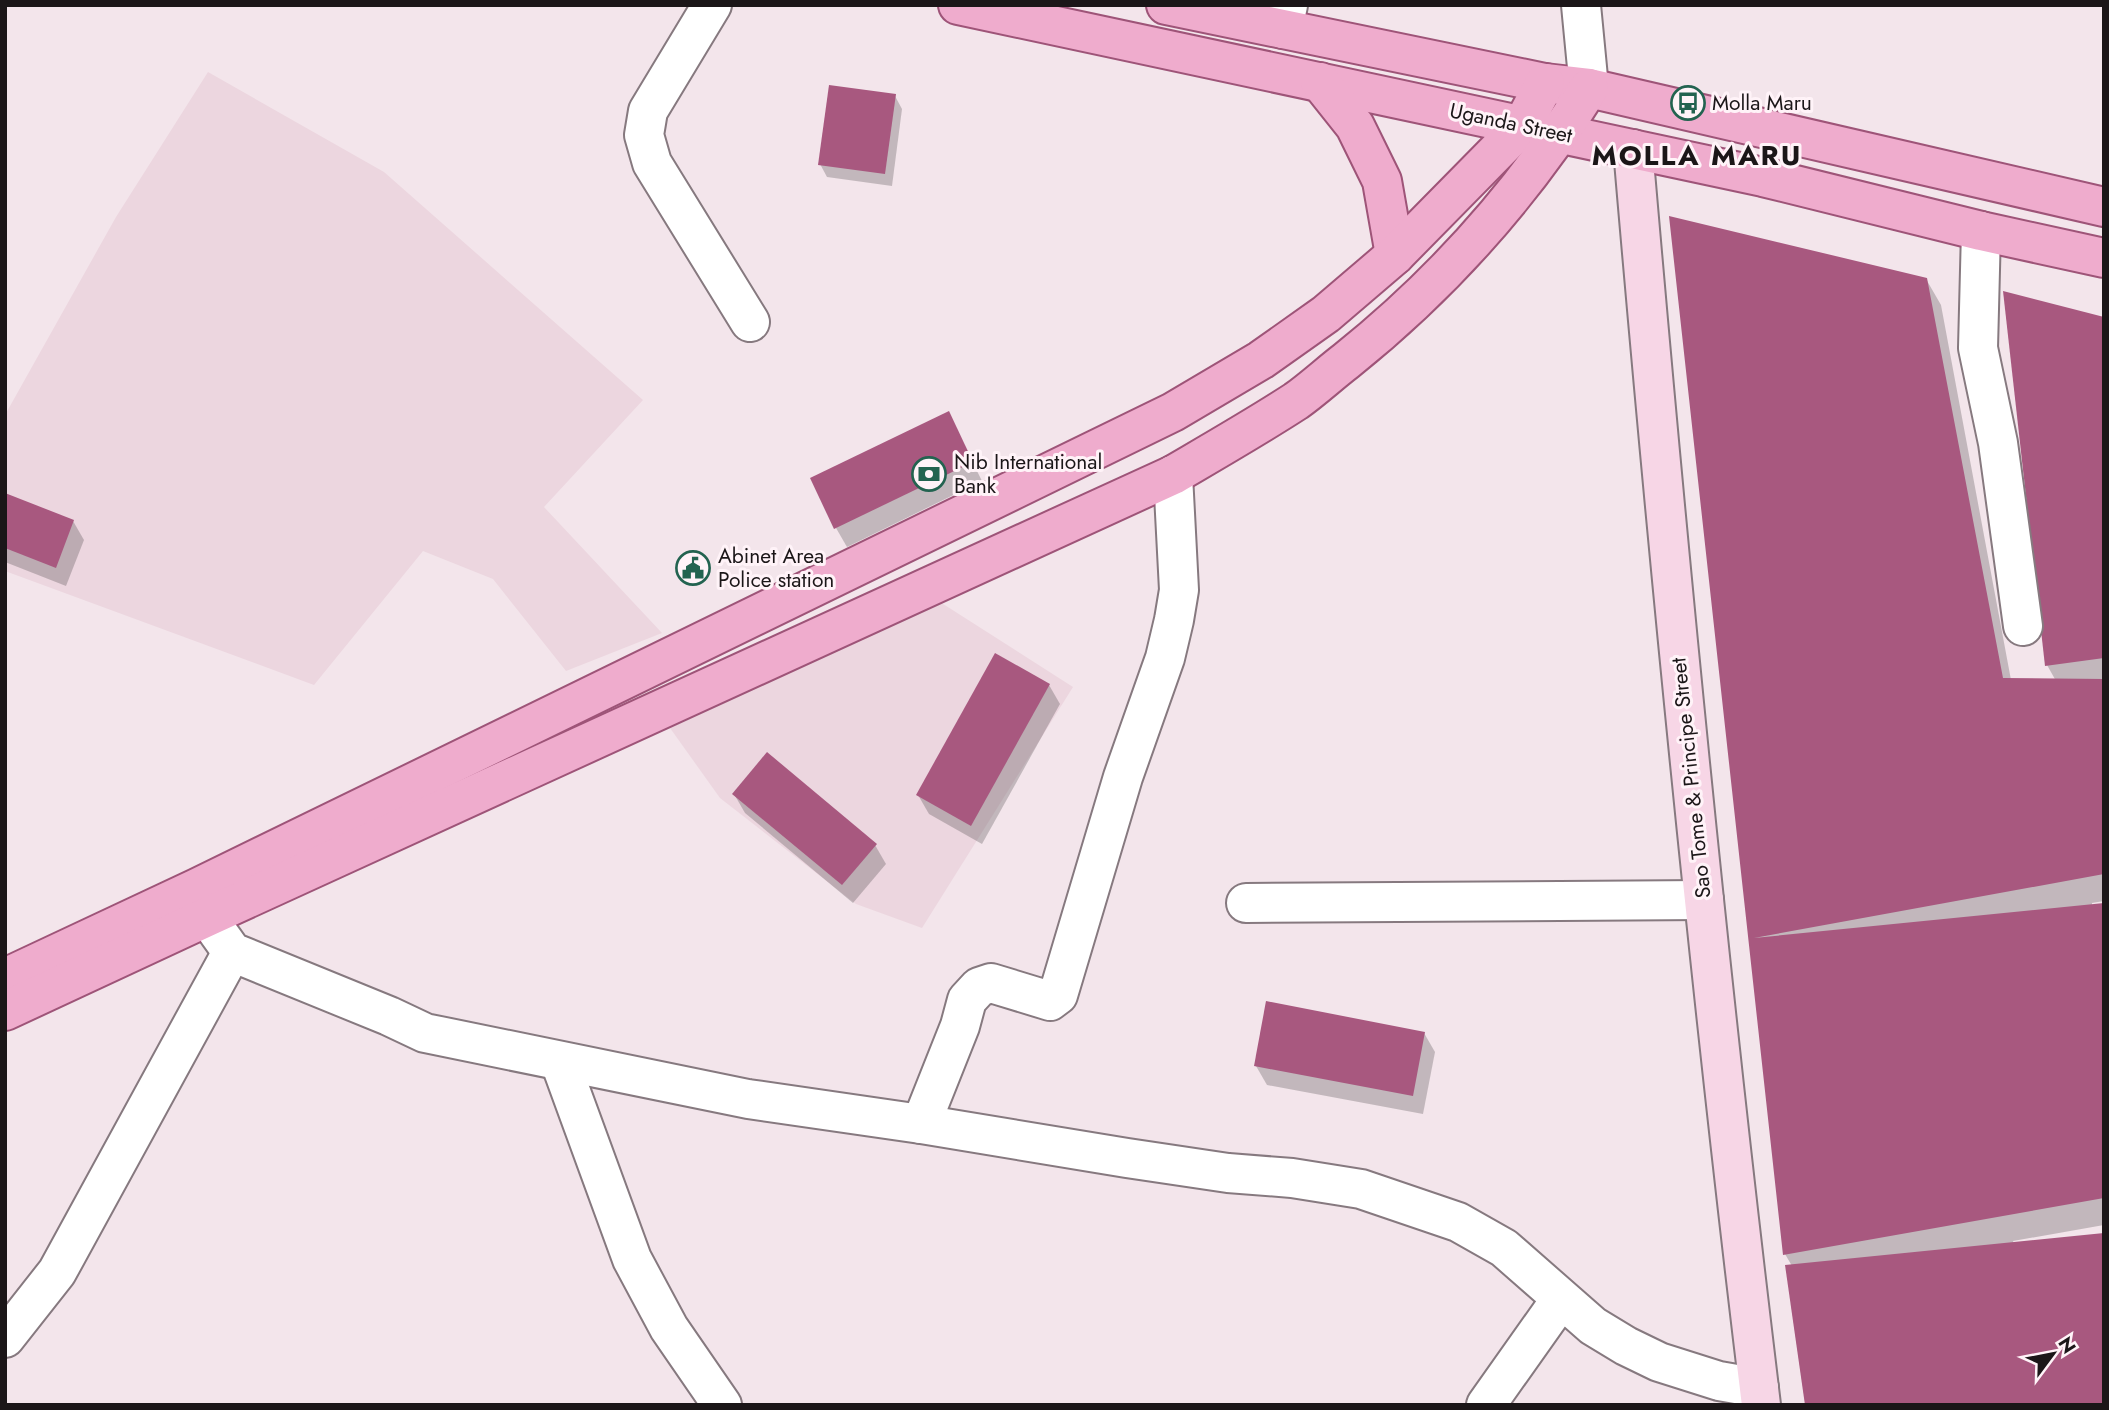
<svg xmlns="http://www.w3.org/2000/svg" width="2109" height="1410" viewBox="0 0 2109 1410" font-family="Jost,sans-serif">
  <rect width="100%" height="100%" fill="#f3e5eb"/>
  <g fill="#ecd6df">
    <polygon points="208,72 384,172 643,400 544,507 662,633 566,671 493,579 423,551 314,685 5,571 5,415 116,217"/>
    <polygon points="940,602 1073,687 922,928 856,904 720,798 670,728"/>
  </g>
  <g fill="#0003">
    <polygon points="895,96 902,109 892,186 827,177 820,164"/>
    <polygon points="1671,218 1926,279 1941,305 2011,680 2056,681 2047,665 2104,319 2104,901 2092,903 2092,906 2104,905 2104,1225 2013,1241 2014,1244 1792,1266 1785,1254"/>
    <polygon points="948,413 982,481 847,547 836,528"/>
    <polygon points="5,495 73,521 84,540 66,586 5,562"/>
    <polygon points="1049,685 1060,704 982,844 929,814 918,795"/>
    <polygon points="734,794 875,845 886,864 853,903 745,813"/>
    <polygon points="1424,1033 1435,1052 1423,1114 1267,1085 1256,1066"/>
  </g>
  <g fill="#a8587f">
    <polygon points="829,85 896,94 885,174 818,165"/>
    <polygon points="1669,216 1927,278 2003,678 2104,679 2104,874 1754,938 2104,903 2104,1198 1783,1255"/>
    <polygon points="2003,291 2104,317 2104,658 2045,666"/>
    <polygon points="949,411 973,462 834,529 810,478"/>
    <polygon points="5,493 74,520 56,568 5,548"/>
    <polygon points="995,653 1050,684 971,826 916,795"/>
    <polygon points="767,752 877,844 842,885 732,794"/>
    <polygon points="1266,1001 1425,1032 1413,1096 1254,1066"/>
    <polygon points="2104,1233 2104,1405 1805,1405 1785,1265"/>
  </g>
  <g fill="none" stroke-linecap="round" stroke-linejoin="round">
    <g stroke="#86797f" stroke-width="42">
      <g id="minor">
        <polyline points="712,5 648,111 644,135 652,163 750,322"/>
        <polyline points="1581,5 1589,88"/>
        <polyline points="1283,29 1288,5"/>
        <polyline points="1981,231 1978,348 1998,443 2023,626"/>
        <polyline points="1246,903 1704,900"/>
        <polyline points="207,917 232,952 389,1016 425,1033 748,1099 921,1124 1127,1158 1228,1173 1292,1178 1361,1189 1458,1222 1504,1248 1593,1326 1626,1346 1659,1362 1719,1381 1759,1388"/>
        <polyline points="560,1062 632,1259 669,1328 722,1405"/>
        <polyline points="921,1124 960,1026 967,1000 979,987 991,983 1050,1001 1058,995 1123,777 1165,658 1174,620 1179,590 1173,475"/>
        <polyline points="5,1338 57,1272 232,952"/>
        <polyline points="1486,1405 1561,1299"/>
      </g>
    </g>
    <g stroke="#86797f" stroke-width="42">
      <path id="secondary" d="M1633,149c36,420 77,838 128,1256"/>
    </g>
    <g stroke="#9e5478" stroke-width="42">
      <g id="primary">
        <polyline points="958,5 1763,177 1981,231 2104,258"/>
        <polyline points="1166,5 1545,83 1589,88 2104,207"/>
        <polyline points="1320,82 1355,126 1382,181 1395,255"/>
        <polyline points="5,978 197,888 1173,412 1261,360 1326,314 1395,255 1522,126 1545,83"/>
        <path d="M5,1011l202,-94 966,-442c41,-24 83,-48 123,-74 17,-12 33,-27 50,-40 95,-76 178,-169 243,-273"/>
      </g>
    </g>
    <use href="#minor" stroke="#fff" stroke-width="38"/>
    <use href="#secondary" stroke="#f7d6e6" stroke-width="38"/>
    <use href="#primary" stroke="#efaccd" stroke-width="38"/>
  </g>
  <defs>
    <g id="bus-ring" transform="scale(1.75)"><circle r="9.5" fill="#fff3f8" stroke="#236350" stroke-width="1.5"/><path d="M-5-6H5V4H4V6H2V4H-2V6H-4V4H-5ZM-3.5-4V0h7V-4ZM-3.5 1.2v1.5H-2V1.2ZM2 1.2v1.5H3.5V1.2Z" fill="#236350"/></g>
    <g id="bank-ring" transform="scale(1.75)"><circle r="9.5" fill="#fff3f8" stroke="#236350" stroke-width="1.5"/><path d="M-6-4H6V4H-6ZM0-2.3a2.3 2.3 0 1 0 0 4.6a2.3 2.3 0 1 0 0-4.6Z" fill="#236350"/></g>
    <g id="civic-ring" transform="scale(1.75)"><circle r="9.5" fill="#fff3f8" stroke="#236350" stroke-width="1.5"/><path d="M-.6-6.5H3V-4.5H.6V-3L4-1V1h2V6H-6V1h2V-1L-.6-3ZM-1.2 2.5V6h2.4V2.5Z" fill="#236350"/></g>
  </defs>
  <g fill-rule="evenodd">
    <use href="#bus-ring" x="1688" y="103"/>
    <use href="#bank-ring" x="929" y="474"/>
    <use href="#civic-ring" x="693" y="568"/>
  </g>
  <g text-anchor="middle" stroke-width="6" stroke-linejoin="round" paint-order="stroke">
    <g font-size="21" fill="#1b1618" stroke="#fff3f8" text-anchor="start">
      <text x="1712" y="110">Molla Maru</text>
      <text x="954" y="469">Nib International<tspan x="954" dy="24">Bank</tspan></text>
      <text x="718" y="563">Abinet Area<tspan x="718" dy="24">Police station</tspan></text>
    </g>
    <g font-size="21" fill="#1b1618" stroke="#fff3f8">
      <text transform="translate(1511 123) rotate(12)" y="7">Uganda Street</text>
      <text transform="translate(1691 778) rotate(-96)" y="7">Sao Tome &amp; Principe Street</text>
    </g>
    <g font-size="28" font-weight="bold" letter-spacing="2" fill="#1b1618" stroke="#fff3f8">
      <text x="1697" y="165">MOLLA MARU</text>
    </g>
  </g>
  <rect width="2109" height="1410" fill="none" stroke="#1b1618" stroke-width="14"/>
  <g transform="translate(2053 1354) rotate(58)" stroke="#fff3f8" stroke-width="5" paint-order="stroke">
  <path d="M0-5L12 26L0 18L-12 26Z" fill="#1b1618"/>
  <text y="-10" font-size="19" font-weight="bold" text-anchor="middle" fill="#1b1618">N</text>
  </g>
</svg>
